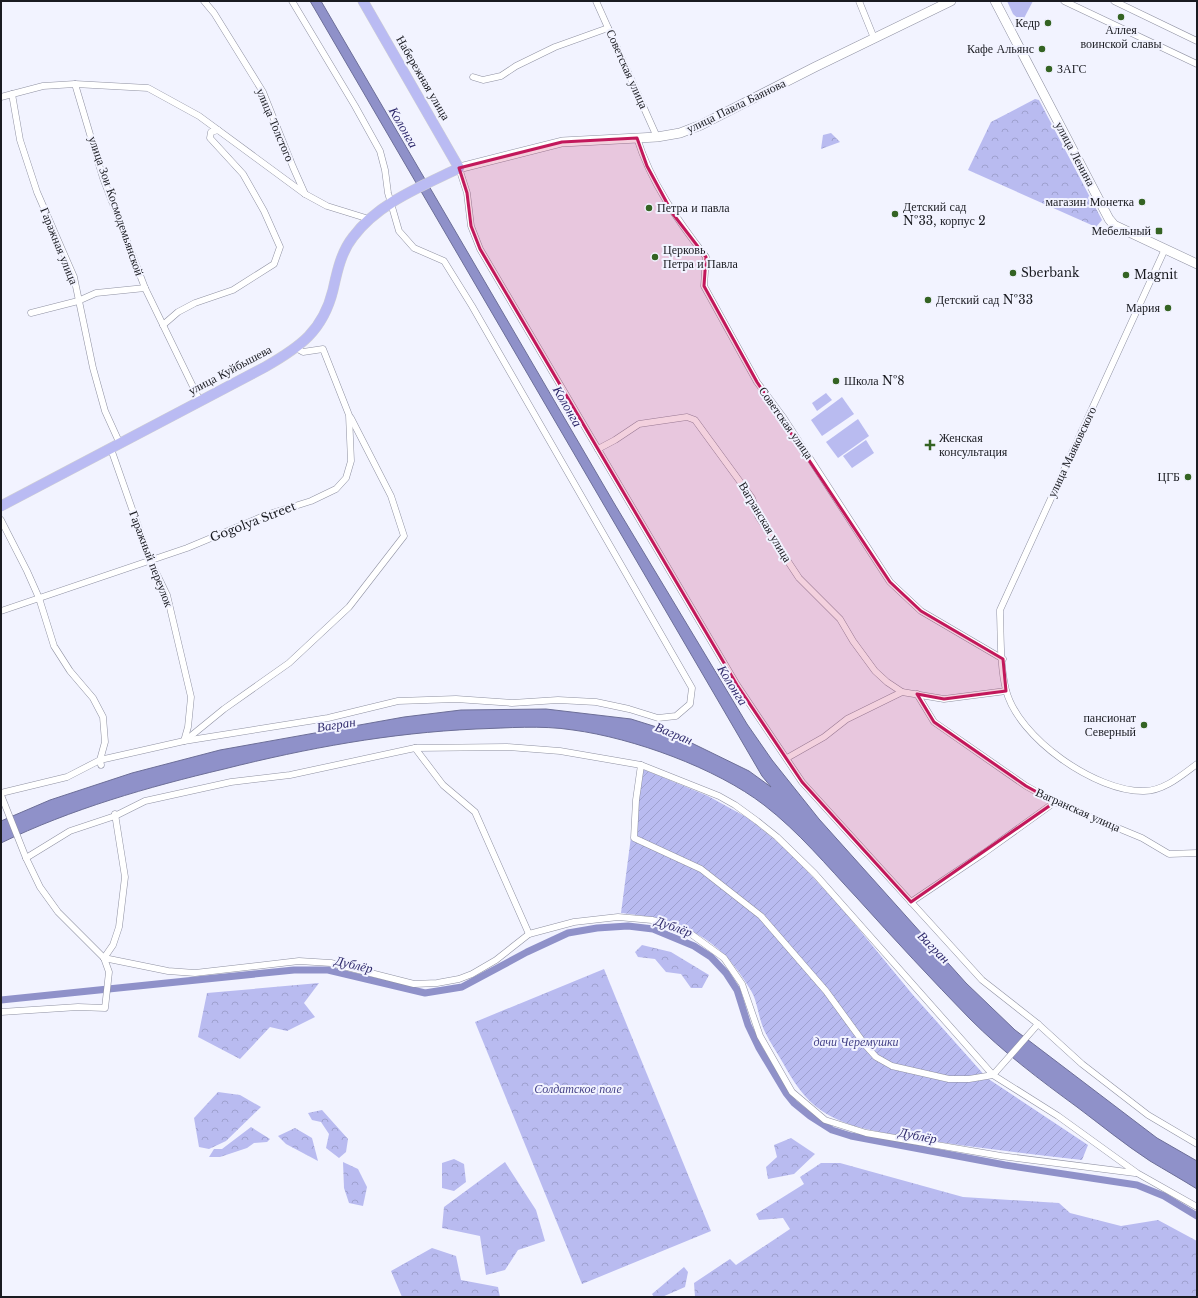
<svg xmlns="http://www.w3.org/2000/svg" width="1198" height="1298" viewBox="0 0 1198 1298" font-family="'Libre Baskerville',serif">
  <defs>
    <pattern id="forest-crowns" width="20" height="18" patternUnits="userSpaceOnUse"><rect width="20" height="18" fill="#b9bbf0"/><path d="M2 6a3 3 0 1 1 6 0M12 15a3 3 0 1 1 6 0" fill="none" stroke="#9ea0ce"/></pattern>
    <pattern id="garden-furrows" width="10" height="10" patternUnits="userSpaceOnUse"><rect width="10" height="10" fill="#b9bbf0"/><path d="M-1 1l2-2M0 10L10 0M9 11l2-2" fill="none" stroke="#9ea0ce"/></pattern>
  </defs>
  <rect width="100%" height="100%" fill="#f2f3ff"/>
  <g fill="#b9bbf0">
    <polygon points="1007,1 1033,1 1022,22 1013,14"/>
    <polygon points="826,393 832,400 817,411 812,403"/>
    <polygon points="842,397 854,414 822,436 811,420"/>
    <polygon points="858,419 869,436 838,458 826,442"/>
    <polygon points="866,440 874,453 852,468 843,456"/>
  </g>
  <g fill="url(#forest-crowns)">
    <polygon points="1035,99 1039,100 1102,220 1096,227 968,170 991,122"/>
    <polygon points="831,133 840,142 821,149 823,135"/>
    <polygon points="642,945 671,952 709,975 702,988 691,988 681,974 666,972 655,959 638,957 635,952"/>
    <polygon points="604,969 711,1231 582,1284 475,1022"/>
    <polygon points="319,983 304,1003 315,1017 287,1031 270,1027 240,1059 198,1037 207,993"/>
    <polygon points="218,1092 240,1095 261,1107 226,1141 209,1149 199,1147 194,1118"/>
    <polygon points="322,1110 348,1139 346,1152 339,1158 326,1148 329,1134 321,1122 312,1120 308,1113"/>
    <polygon points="251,1127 270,1139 267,1142 254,1143 247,1148 220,1157 209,1157 214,1149 222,1149"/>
    <polygon points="295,1128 312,1138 318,1161 286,1144 278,1136"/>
    <polygon points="791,1138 815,1154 794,1174 768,1179 766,1167 777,1157 774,1145"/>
    <polygon points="454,1159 464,1164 466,1182 454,1191 442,1188 442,1163"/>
    <polygon points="343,1162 358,1169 367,1187 363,1206 349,1203 344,1188"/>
    <polygon points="505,1162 536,1210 545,1241 518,1250 505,1270 486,1275 480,1236 442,1228 444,1207"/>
    <polygon points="821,1163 840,1163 963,1197 1059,1203 1070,1213 1121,1226 1158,1220 1197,1241 1197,1297 695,1297 694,1283 730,1259 736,1265 790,1229 783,1218 759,1220 756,1214 804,1184 800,1177"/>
    <polygon points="432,1248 456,1256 461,1280 498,1287 500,1297 402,1297 391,1271"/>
    <polygon points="684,1267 688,1272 685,1287 662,1297 654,1297 652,1294"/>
  </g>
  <path fill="url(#garden-furrows)" d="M640,768l68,28 40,22 38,31 53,56 74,90 74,83 101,67 -6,15c-58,-7 -116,-13 -173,-23 -29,-5 -62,-9 -87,-26 -18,-12 -29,-30 -39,-48 -6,-10 -13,-21 -18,-31 -7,-14 -7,-31 -15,-43 -31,-53 -70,-70 -129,-76z"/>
  <path fill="#8f91c9" stroke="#6c6e97" d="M310,1h11l293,502 133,221 25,36 47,59 147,164 49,47 142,108 40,23v28c-16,-10 -32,-19 -47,-28 -26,-17 -49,-36 -73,-54 -37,-27 -74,-55 -107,-88 -38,-39 -76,-80 -113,-121 -30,-32 -58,-66 -93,-93 -48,-37 -131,-67 -191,-75 -32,-5 -65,-2 -97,-1 -87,4 -168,19 -252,40 -76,18 -153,40 -223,74v-22l49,-21 82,-27 88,-23 184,-33 57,-7 85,-1 85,10 32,10 86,42 22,16 -9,-11z"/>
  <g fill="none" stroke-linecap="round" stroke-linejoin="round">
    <polyline stroke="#8f91c9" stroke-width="7" points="1,1000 294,970 328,970 425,993 462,987 527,952 568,933 597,928 628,926 653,929 694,946 711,957 726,973 737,990 748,1025 759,1048 786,1093 794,1103 810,1116 832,1130 851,1136 1005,1165 1137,1185 1164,1196 1197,1216"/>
    <g stroke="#8f91a2" stroke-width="7">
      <g id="minor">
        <polyline points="204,1 214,13 263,92 293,167 305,194 327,206 369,219"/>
        <polyline points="596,1 657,137"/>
        <polyline points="859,1 874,38"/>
        <polyline points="1064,1 1197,64"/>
        <polyline points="1114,1 1197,41"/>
        <polyline points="473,77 483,80 501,76 516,66 555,47 608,28"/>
        <polyline points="75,84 103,178 145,288 200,401"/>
        <polyline points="12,94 20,140 37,192 74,277 93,368 105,411 120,444"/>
        <polyline points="1,97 43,86 75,84 148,88 199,116 305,194"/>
        <path d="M637,138c14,45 41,83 69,119l-2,29 53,96 26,35 107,165 31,29 82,48"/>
        <polyline points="459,168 467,193 471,226 480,249 737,685 802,782 982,980 1038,1024 1082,1064 1148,1115 1197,1144"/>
        <path d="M1165,249l-165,361v4c1,25 0,52 6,76 12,48 90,102 138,101 20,0 38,-16 53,-27"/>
        <polyline points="31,313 78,301 96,293 145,288"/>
        <polyline points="163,325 178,312 195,303 233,290 274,264 280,247 264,211 243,174 210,138 211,132 218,130"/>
        <polyline points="111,449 150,560 167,595 191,697 188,727 184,741"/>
        <polyline points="598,449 615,440 639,424 687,417 695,420 752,498 758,516 799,578 840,619 853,641 875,671 887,682 902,692"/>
        <polyline points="1,520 27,571 39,598 54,646 70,671 93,698 103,717 105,742 100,760 101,765"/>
        <polyline points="1,611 187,548 266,515 311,501 336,489 346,478 351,461 349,415 323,349 303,352 296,348"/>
        <polyline points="917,694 934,722 1026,786 1055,802 1142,838 1169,854 1197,853"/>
        <polyline points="186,740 224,709 289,663 349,607 404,536 391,496 351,418"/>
        <polyline points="415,748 443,785 475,812 529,934"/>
        <polyline points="787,758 824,737 847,719 902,692 944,699 1006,691"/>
        <polyline points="641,765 636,800 634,838 701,869 761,916 826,991 866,1046 876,1057 892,1066 949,1079 969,1079 993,1075 1038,1024"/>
        <polyline points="1,793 67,777 100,760 184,741 328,718 398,701 456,699 512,703 558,700 596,702 629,709 658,718 676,716 690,704 692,688 472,306 444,261 414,248 399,231 388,193 385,170 380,151 355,106 292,1"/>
        <polyline points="1,795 26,858 40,887 58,912 104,958 109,972 105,1008 78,1007 1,1012"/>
        <polyline points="26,858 70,831 115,816 145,801 231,782 290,775 415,748 507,747 560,751 641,765 719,796 735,805 757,821 777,837 815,874 993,1075 1058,1116 1137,1173 1197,1207"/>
        <polyline points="911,902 984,853 1055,802"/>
        <polyline points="104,958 168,971 195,973 299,961 331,963 414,984 437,983 459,979 472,974 496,960 529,934 574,922 618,917 652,920 673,926 691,934 724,958 742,984 760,1036 792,1092 825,1120 866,1133 1001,1156 1135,1173"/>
        <polyline points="104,958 113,945 119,927 125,877 115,814"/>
      </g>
    </g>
    <g stroke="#8f91a2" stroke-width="10">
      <g id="secondary">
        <polyline points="995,1 1109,219 1114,225 1197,264"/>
        <polyline points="459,168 562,142 657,137 680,133 701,125 815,67 951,1"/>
      </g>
    </g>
    <g stroke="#d1d1d3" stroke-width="11">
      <path id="trunk" d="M1,506l264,-139c35,-20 58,-36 68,-77 4,-18 8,-38 20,-53 25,-34 69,-51 106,-69l-96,-167"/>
    </g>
    <use href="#minor" stroke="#fff" stroke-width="6"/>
    <use href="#secondary" stroke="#fff" stroke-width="9"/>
    <use href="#trunk" stroke="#babbf3" stroke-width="10"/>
  </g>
  <path fill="#c2185b" fill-opacity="0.2" stroke="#c2185b" stroke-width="3" stroke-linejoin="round" d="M637,138l10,28 26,48 33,43 -2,29 53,96 133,200 31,29 82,48 3,32 -62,8 -27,-5 17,28 92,64 29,16 -144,100 -109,-120 -65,-97 -257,-436 -9,-23 -4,-33 -8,-25 103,-26z"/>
  <g fill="#346323" stroke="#f2f3ff" stroke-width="1.5">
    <circle cx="1121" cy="17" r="4"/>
    <circle cx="1048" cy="23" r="4"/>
    <circle cx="1042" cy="49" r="4"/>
    <circle cx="1049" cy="69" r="4"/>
    <circle cx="1142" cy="202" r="4"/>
    <circle cx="649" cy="208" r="4"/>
    <circle cx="895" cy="214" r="4"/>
    <rect x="1155" y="227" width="8" height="8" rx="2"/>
    <circle cx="655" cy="257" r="4"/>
    <circle cx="1013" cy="273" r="4"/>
    <circle cx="1126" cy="275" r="4"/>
    <circle cx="928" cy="300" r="4"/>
    <circle cx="1168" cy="308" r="4"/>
    <circle cx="836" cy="381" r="4"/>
    <path d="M928 439h4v4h4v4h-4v4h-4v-4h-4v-4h4z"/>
    <circle cx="1188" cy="477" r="4"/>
    <circle cx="1144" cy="725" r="4"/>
  </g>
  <g text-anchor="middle" stroke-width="4" stroke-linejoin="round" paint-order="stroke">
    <g font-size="12" fill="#1a1b21" stroke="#f2f3ff" text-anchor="start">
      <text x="1040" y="27" text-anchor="end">Кедр</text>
      <text x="1121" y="34" text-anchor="middle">Аллея<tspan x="1121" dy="14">воинской славы</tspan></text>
      <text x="1034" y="53" text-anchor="end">Кафе Альянс</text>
      <text x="1057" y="73">ЗАГС</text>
      <text x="1134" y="206" text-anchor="end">магазин Монетка</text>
      <text x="903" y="211">Детский сад<tspan x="903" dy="14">№33, корпус 2</tspan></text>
      <text x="657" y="212">Петра и павла</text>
      <text x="1151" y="235" text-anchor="end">Мебельный</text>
      <text x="663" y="254">Церковь<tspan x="663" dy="14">Петра и Павла</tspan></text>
      <text x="1021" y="277">Sberbank</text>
      <text x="1134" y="279">Magnit</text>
      <text x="936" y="304">Детский сад №33</text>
      <text x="1160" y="312" text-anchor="end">Мария</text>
      <text x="844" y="385">Школа №8</text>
      <text x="939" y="442">Женская<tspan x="939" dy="14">консультация</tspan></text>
      <text x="1180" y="481" text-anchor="end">ЦГБ</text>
      <text x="1136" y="722" text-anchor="end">пансионат<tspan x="1136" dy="14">Северный</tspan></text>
    </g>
    <g font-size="12" fill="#1a1b21" stroke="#f2f3ff">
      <text transform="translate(627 69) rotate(66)" y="4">Советская улица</text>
      <text transform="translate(423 78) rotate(60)" y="4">Набережная улица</text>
      <text transform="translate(736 106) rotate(-26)" y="4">улица Павла Баянова</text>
      <text transform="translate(275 125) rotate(67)" y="4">улица Толстого</text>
      <text transform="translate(1075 154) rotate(62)" y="4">улица Ленина</text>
      <text transform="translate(116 206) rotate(71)" y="4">улица Зои Космодемьянской</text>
      <text transform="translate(59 246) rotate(68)" y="4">Гаражная улица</text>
      <text transform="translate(230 370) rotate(-28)" y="4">улица Куйбышева</text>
      <text transform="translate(786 423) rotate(55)" y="4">Советская улица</text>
      <text transform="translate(1072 452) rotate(-65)" y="4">улица Маяковского</text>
      <text transform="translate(253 522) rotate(-21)" y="4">Gogolya Street</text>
      <text transform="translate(765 522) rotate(59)" y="4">Вагранская улица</text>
      <text transform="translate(151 559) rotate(69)" y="4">Гаражный переулок</text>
      <text transform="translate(1078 810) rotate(24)" y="4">Вагранская улица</text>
    </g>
    <g font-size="12" font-style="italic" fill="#464489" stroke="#f2f3ff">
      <text x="856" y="1046">дачи Черемушки</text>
      <text x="578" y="1093">Солдатское поле</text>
    </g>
    <g font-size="13" font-style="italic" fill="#302b6d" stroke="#f2f3ff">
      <text transform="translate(404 127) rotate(60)" y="5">Колонга</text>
      <text transform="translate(568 406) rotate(60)" y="5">Колонга</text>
      <text transform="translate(733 685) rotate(58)" y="5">Колонга</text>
      <text transform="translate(336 724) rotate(-9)" y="5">Вагран</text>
      <text transform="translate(674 733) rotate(22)" y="5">Вагран</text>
      <text transform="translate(674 926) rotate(20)" y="5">Дублёр</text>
      <text transform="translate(934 947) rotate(45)" y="5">Вагран</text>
      <text transform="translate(354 964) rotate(13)" y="5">Дублёр</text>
      <text transform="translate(918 1135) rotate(11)" y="5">Дублёр</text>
    </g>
  </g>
  <rect width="1198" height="1298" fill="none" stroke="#1a1b21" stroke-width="4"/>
</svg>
